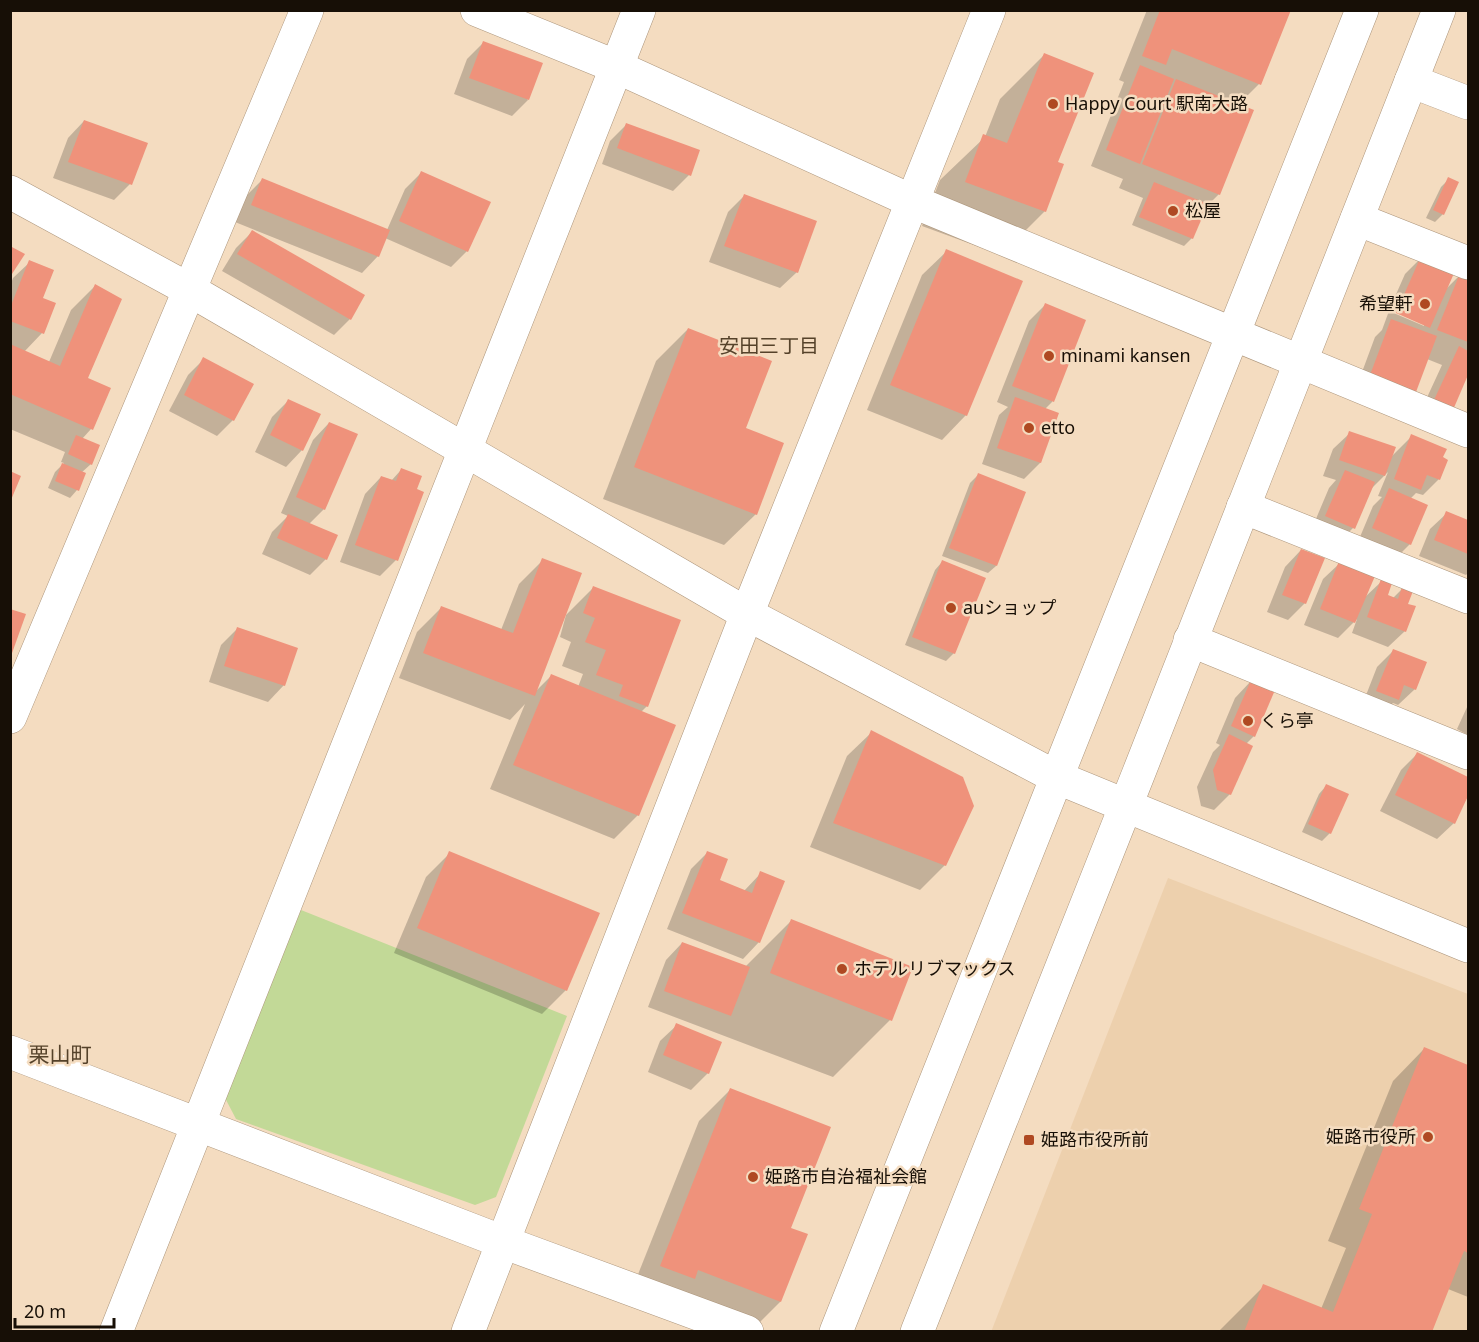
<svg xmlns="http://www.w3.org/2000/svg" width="1479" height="1342" viewBox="0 0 1479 1342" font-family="'Noto Sans','Noto Sans JP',sans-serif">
  <rect width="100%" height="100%" fill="#f4dcc0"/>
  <polygon fill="#edd0ad" points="1168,878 1468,994 1468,1331 991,1332"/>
  <polygon fill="#c2d997" points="301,910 567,1016 496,1197 475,1205 236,1119 224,1096"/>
  <g fill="#0003">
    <polygon points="1147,10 1289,10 1259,84 1238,105 1219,194 1205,208 1192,238 1184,246 1132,225 1143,198 1119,188 1123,179 1091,166 1124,82 1119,80"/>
    <polygon points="483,43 528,100 512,116 454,94 467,59"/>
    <polygon points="1044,55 1056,163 1045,211 1001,255 922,226 940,180 985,137 1000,99"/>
    <polygon points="84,121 130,184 114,200 53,178 68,138"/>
    <polygon points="626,125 689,175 673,191 602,164 610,141"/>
    <polygon points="421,173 467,251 451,267 385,238 378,256 362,273 235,222 246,196 262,180 387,230 405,189"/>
    <polygon points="1449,179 1457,183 1443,214 1435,222 1426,218 1441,187"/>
    <polygon points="744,196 797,272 780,288 709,262 728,212"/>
    <polygon points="252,232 350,319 334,335 222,271 236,248"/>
    <polygon points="947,251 966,415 942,440 867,410 922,275"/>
    <polygon points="1421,258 1446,289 1460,275 1468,278 1468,376 1418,417 1442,365 1427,359 1355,391 1375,337 1382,330 1389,311 1424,326 1424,323 1390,308 1405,274"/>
    <polygon points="30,262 41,299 42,333 24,352 49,362 71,310 95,286 86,378 91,429 82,439 91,464 81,473 77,490 70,498 48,488 55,472 64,463 61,462 65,452 10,429 10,286 13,278"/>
    <polygon points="1045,305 1084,321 1052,402 1045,409 1057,414 1040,463 1024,479 982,464 999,415 1008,407 997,402 1029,321"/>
    <polygon points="688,329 744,429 756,514 724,545 603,499 656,361"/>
    <polygon points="204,359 233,420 217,436 169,411 188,375"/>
    <polygon points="289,400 302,450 286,467 255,452 272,417"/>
    <polygon points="329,423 324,509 309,524 326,559 310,575 262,554 272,532 288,516 281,513 313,440"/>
    <polygon points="1350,433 1391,457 1412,436 1442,458 1439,479 1423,495 1416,493 1410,499 1410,544 1394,560 1357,544 1373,506 1382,497 1378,496 1388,472 1370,490 1353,528 1337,544 1310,533 1329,488 1336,480 1323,476 1333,449"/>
    <polygon points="401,470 396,560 380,576 340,562 365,494 381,477 391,481"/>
    <polygon points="978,475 996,566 988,573 942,556 970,483"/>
    <polygon points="1447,513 1468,521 1468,573 1466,575 1419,556 1430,529"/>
    <polygon points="1301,550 1305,603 1288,620 1267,612 1285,567"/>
    <polygon points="543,560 535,692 551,676 578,687 583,674 562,666 571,642 560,637 566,615 593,588 647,706 641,712 638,815 614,839 490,789 525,704 510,720 399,678 417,632 441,608 501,630 519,584"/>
    <polygon points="942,562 954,653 946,661 905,645 935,570"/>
    <polygon points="1340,563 1364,598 1382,581 1386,596 1392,599 1403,588 1406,605 1405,631 1388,647 1352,633 1357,619 1338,638 1304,625 1323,579"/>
    <polygon points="237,629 284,685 268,702 209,682 221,645"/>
    <polygon points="1393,651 1415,689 1398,705 1393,703 1381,715 1361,708 1377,667"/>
    <polygon points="1251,681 1254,736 1246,744 1230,794 1214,810 1201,806 1197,787 1213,752 1220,745 1216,743 1235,698"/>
    <polygon points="1468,705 1468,735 1457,729"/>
    <polygon points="872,732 945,865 920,890 810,847 847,756"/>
    <polygon points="1417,754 1468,779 1468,793 1454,823 1437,839 1380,811 1401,770"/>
    <polygon points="1326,786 1330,833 1322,841 1302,832 1319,794"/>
    <polygon points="450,853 566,990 542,1014 394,953 426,877"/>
    <polygon points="707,853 718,881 744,891 761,873 759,942 743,959 667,929 691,869"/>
    <polygon points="791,921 890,1020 833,1077 648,1007 666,960 682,943 745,967"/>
    <polygon points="677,1025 708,1073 691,1090 648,1072 660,1041"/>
    <polygon points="1424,1049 1468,1067 1468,1297 1448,1289 1430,1332 1218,1332 1264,1286 1321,1309 1346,1248 1328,1241 1393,1081"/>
    <polygon points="730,1090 790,1228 780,1302 750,1332 629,1297 699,1121"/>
  </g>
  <g fill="#ef927b">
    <polygon points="1160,10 1291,10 1261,85 1172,49 1166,65 1142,56"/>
    <polygon points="483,41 543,63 529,100 469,78"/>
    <polygon points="1044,53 1094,73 1058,162 1064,164 1046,212 965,182 983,134 1007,143"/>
    <polygon points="1140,65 1174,79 1140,164 1106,150"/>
    <polygon points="1176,79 1254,110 1220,195 1142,164"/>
    <polygon points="84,120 148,143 132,185 68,162"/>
    <polygon points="626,123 700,150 691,176 617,148"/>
    <polygon points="421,171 491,202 468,252 399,221"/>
    <polygon points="1448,177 1459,182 1444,215 1433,210"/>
    <polygon points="262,178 390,230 379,257 251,205"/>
    <polygon points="1154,182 1208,204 1193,239 1139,217"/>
    <polygon points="744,194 817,221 798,273 724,246"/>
    <polygon points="252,230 365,295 351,320 237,254"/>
    <polygon points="10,246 25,254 10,277"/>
    <polygon points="946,249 1023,281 967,416 890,385"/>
    <polygon points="1421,256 1455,271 1430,328 1396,313"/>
    <polygon points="29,260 54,270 43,298 56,303 44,334 10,321 10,308"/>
    <polygon points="1460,273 1468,277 1468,342 1437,330"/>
    <polygon points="95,284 122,299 88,378 111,388 93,430 10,394 10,344 60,366"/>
    <polygon points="1045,303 1086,320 1054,402 1012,386"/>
    <polygon points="1391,319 1437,336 1416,392 1370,375"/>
    <polygon points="688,328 772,361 746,428 784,443 757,515 634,467"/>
    <polygon points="1459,346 1468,351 1468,375 1453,410 1434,400"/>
    <polygon points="203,357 254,384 234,421 184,395"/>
    <polygon points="1015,397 1059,413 1041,463 997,448"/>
    <polygon points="288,399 321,414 303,451 270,435"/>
    <polygon points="329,422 358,434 325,510 296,497"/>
    <polygon points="1349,431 1396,447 1385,476 1339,460"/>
    <polygon points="1411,434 1447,449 1443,457 1448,460 1440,480 1427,475 1421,490 1394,479"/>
    <polygon points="76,435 100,445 92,465 68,454"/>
    <polygon points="62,463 86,473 79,491 55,481"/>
    <polygon points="401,468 422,476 417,489 424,492 398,561 355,545 381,476 396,481"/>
    <polygon points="1345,470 1375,482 1355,529 1325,516"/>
    <polygon points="10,471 21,476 11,500 10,500"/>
    <polygon points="978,473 1026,492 997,566 949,548"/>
    <polygon points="1389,488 1428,505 1411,545 1372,528"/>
    <polygon points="1446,511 1468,520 1468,554 1434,540"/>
    <polygon points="288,514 338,535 327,560 277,538"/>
    <polygon points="1301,549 1325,558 1306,604 1282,595"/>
    <polygon points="542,558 582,573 535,696 423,653 441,606 513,633"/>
    <polygon points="942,560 986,578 955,654 912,637"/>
    <polygon points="1339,561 1375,576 1355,623 1320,609"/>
    <polygon points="1381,579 1392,583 1388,595 1398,599 1402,587 1413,591 1408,604 1416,606 1406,632 1367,617"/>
    <polygon points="593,586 681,620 648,707 619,696 623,685 596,675 606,650 585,642 595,618 583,613"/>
    <polygon points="10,609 26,614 11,656 10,656"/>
    <polygon points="237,627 298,648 285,686 224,666"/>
    <polygon points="1393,649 1427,662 1416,690 1404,685 1399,700 1376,691"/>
    <polygon points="551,674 676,725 639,816 513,765"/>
    <polygon points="1251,680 1275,690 1255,737 1231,726"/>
    <polygon points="871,730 963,777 974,806 946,866 833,823"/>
    <polygon points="1229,734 1253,746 1231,795 1217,790 1213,770"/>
    <polygon points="1417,752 1468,777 1468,796 1455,824 1395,795"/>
    <polygon points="1326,784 1349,794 1331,834 1308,824"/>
    <polygon points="449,851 600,913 567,991 417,928"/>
    <polygon points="707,851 728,859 720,880 752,893 760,871 785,881 760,943 682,913"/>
    <polygon points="791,919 913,967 892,1021 770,973"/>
    <polygon points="682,942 750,967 731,1016 664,991"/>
    <polygon points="676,1023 722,1042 709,1074 663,1055"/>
    <polygon points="1424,1047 1468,1065 1468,1253 1464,1251 1432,1332 1244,1332 1263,1284 1333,1312 1372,1214 1359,1209"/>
    <polygon points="730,1088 831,1127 791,1228 808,1234 781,1302 698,1270 695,1279 660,1266"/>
  </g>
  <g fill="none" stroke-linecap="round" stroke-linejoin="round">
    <g stroke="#ac957b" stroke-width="34">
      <g id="minor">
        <polyline points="477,10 617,67 914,202 1468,431"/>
        <polyline points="1411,81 1468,103"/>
        <polyline points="10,192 188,289 747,614 1056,777 1468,946"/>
        <polyline points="1357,219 1468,263"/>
        <polyline points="1243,507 1468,597"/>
        <polyline points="1190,640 1468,753"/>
        <polyline points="10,717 307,10"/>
        <polyline points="10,1052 503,1242 747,1332"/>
        <polyline points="116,1332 639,10"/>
        <polyline points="468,1332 747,614 989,10"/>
        <polyline points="836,1332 1362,10"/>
        <path d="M917,1332c176,-440 348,-881 522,-1322"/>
      </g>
    </g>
    <use href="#minor" stroke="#fff" stroke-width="33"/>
  </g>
  <g fill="#af4922" stroke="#f4dcc0" stroke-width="2">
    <circle cx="1053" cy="104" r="6"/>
    <circle cx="1173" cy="211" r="6"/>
    <circle cx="1425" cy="304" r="6"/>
    <circle cx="1049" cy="356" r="6"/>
    <circle cx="1029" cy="428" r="6"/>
    <circle cx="951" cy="608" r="6"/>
    <circle cx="1248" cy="721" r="6"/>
    <circle cx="842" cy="969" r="6"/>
    <circle cx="1428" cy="1137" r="6"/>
    <rect x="1023" y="1134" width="12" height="12" rx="3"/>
    <circle cx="753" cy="1177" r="6"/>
  </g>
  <g text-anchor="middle" stroke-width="5" stroke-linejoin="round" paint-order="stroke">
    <g font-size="18" fill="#170f06" stroke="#f4dcc0" text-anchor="start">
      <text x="1065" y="110">Happy Court 駅南大路</text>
      <text x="1185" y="217">松屋</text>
      <text x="1413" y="310" text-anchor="end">希望軒</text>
      <text x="1061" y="362">minami kansen</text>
      <text x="1041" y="434">etto</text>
      <text x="963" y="614">auショップ</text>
      <text x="1260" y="727">くら亭</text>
      <text x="854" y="975">ホテルリブマックス</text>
      <text x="1416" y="1143" text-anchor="end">姫路市役所</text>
      <text x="1041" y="1146">姫路市役所前</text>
      <text x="765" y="1183">姫路市自治福祉会館</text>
    </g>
    <g font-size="20" fill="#55422a" stroke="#f4dcc0">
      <text x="769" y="353">安田三丁目</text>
    </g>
    <g font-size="21" fill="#55422a" stroke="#f4dcc0">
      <text x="60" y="1062">栗山町</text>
    </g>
  </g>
  <rect width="1479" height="1342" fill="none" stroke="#170f06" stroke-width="24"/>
  <path d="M15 1318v9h99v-9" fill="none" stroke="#170f06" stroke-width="3"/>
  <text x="24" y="1318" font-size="18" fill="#170f06" stroke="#f4dcc0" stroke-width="4.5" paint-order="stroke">20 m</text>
</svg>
